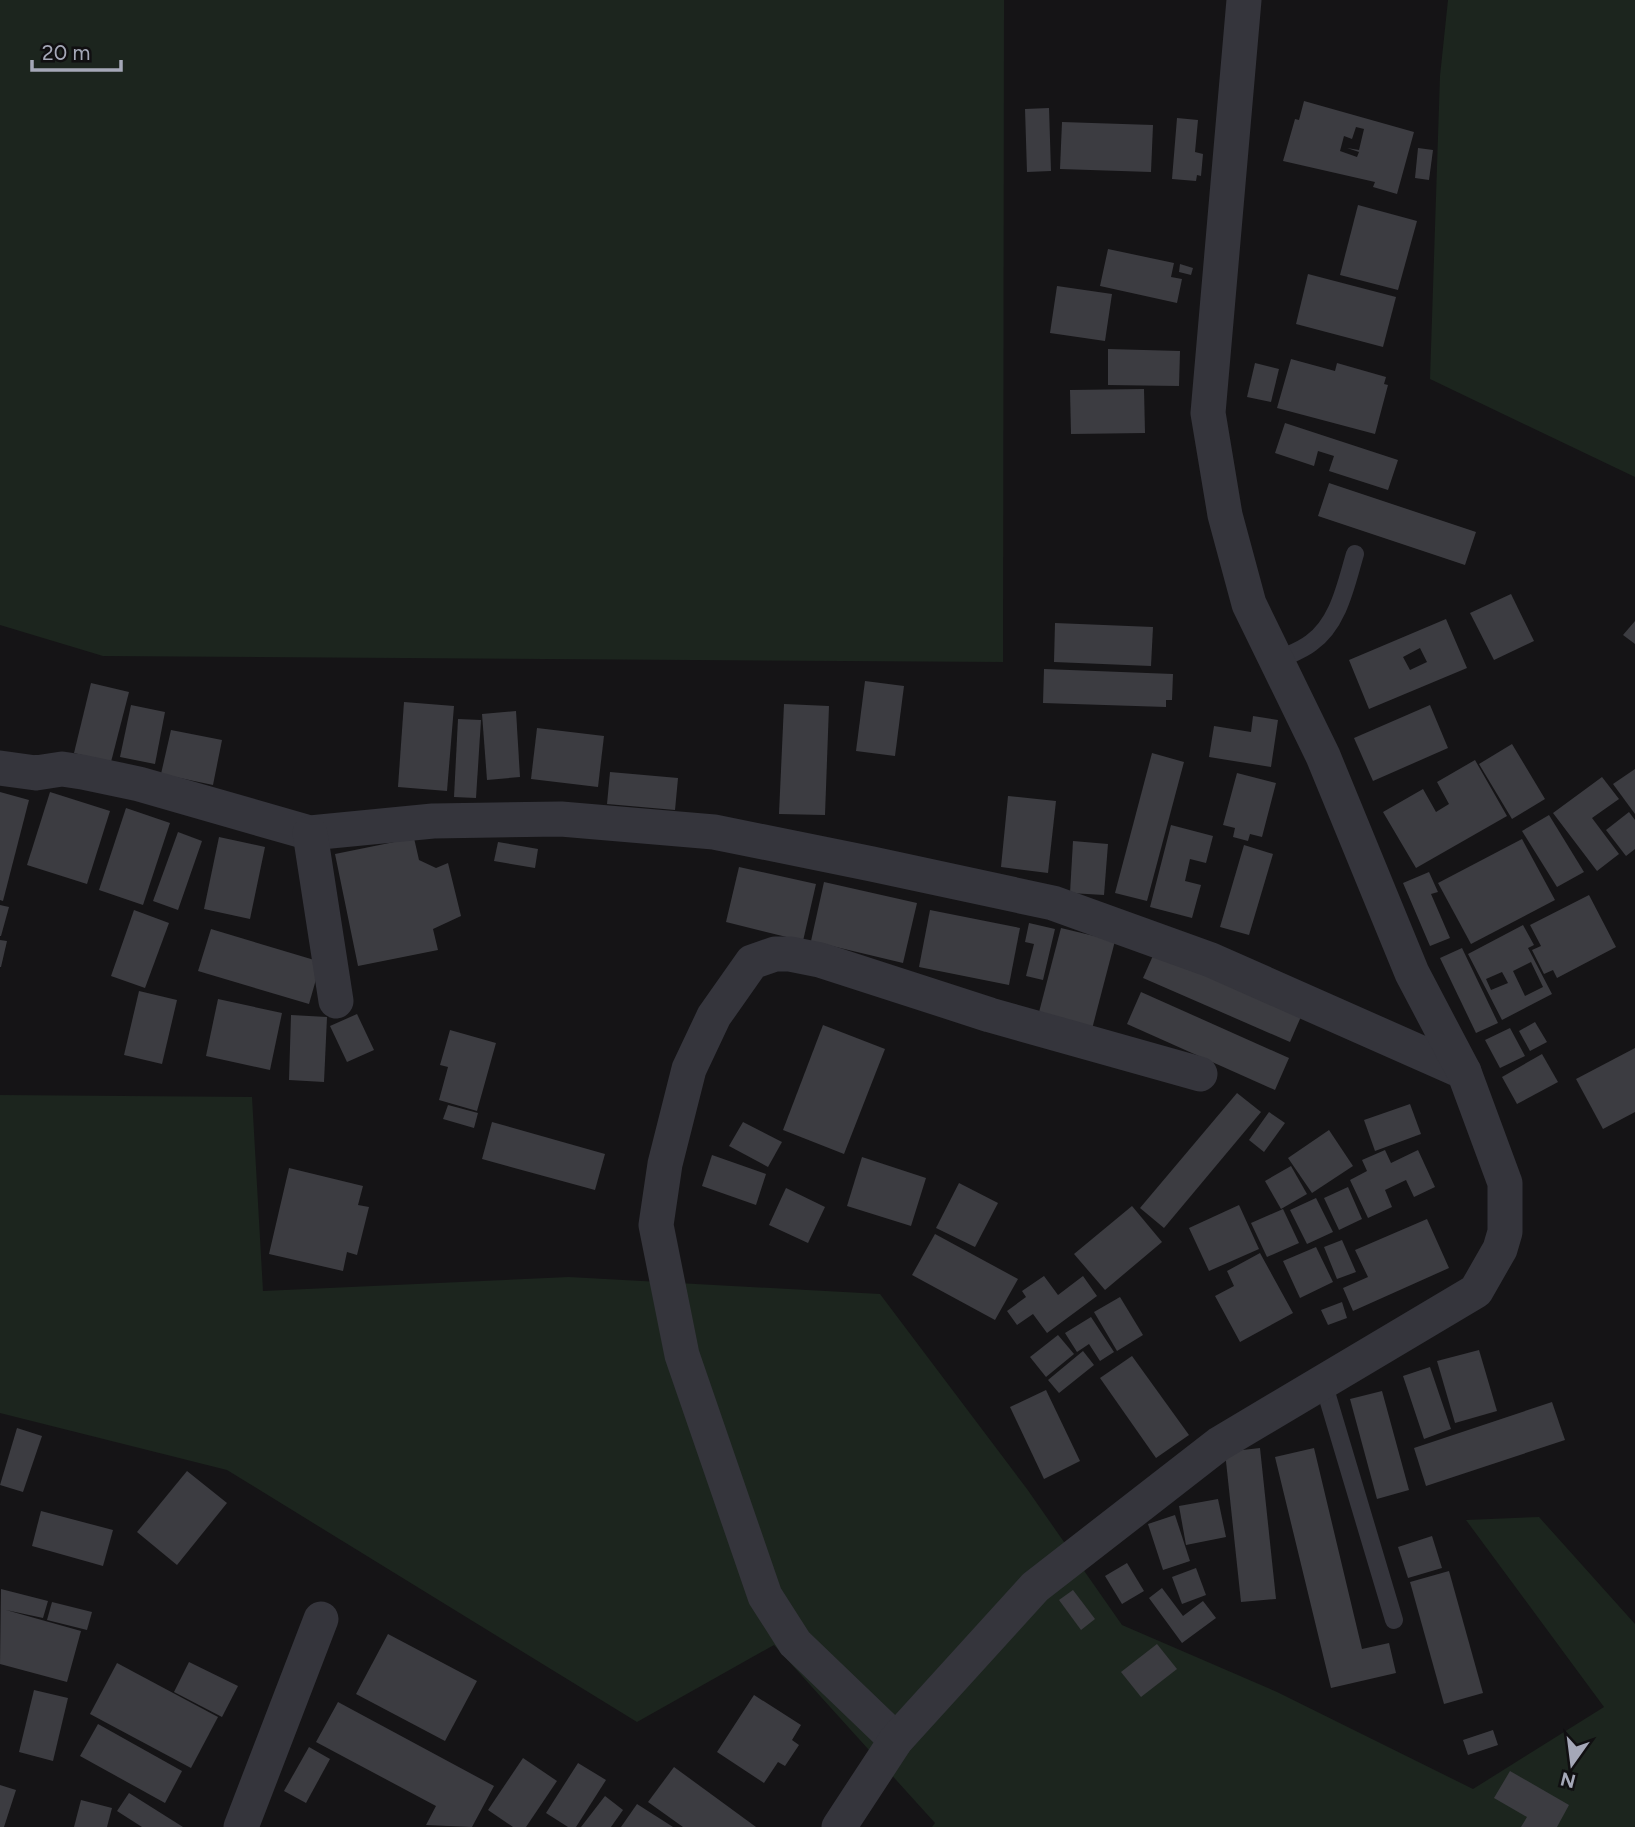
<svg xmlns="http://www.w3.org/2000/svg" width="1635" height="1827" viewBox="0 0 1635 1827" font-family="Figtree,sans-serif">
  <rect width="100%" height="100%" fill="#151416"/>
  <g fill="#1c251e">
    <polygon points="0,0 1004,0 1003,662 103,656 0,625"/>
    <polygon points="1448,0 1635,0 1635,477 1430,379 1440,76"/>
    <polygon points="0,1095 252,1097 263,1291 569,1277 880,1294 1027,1489 1122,1625 1277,1692 1473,1789 1604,1707 1466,1520 1539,1517 1635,1624 1635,1827 932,1827 935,1823 774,1645 637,1722 227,1470 0,1413"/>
  </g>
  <g fill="#3c3c41" fill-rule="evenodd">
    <path d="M1304,101l110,31 -17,62 -24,-7 2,-5 -92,-21 12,-42 4,1zM1356,127l8,2 -5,21 -12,-2 12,4 -2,5 -17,-6 4,-15 8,3z"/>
    <polygon points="1049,108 1051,171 1027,172 1025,109"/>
    <polygon points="1177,118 1198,120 1195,152 1203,154 1201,176 1197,175 1196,181 1172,179"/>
    <polygon points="1062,122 1153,125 1151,172 1060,169"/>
    <polygon points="1418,148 1433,150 1429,180 1415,178"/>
    <polygon points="1358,205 1417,221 1398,290 1340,275"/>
    <polygon points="1108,249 1174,263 1171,277 1182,279 1177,303 1100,286"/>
    <polygon points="1180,264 1193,268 1191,275 1179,272"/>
    <polygon points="1308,274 1396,297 1383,347 1296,324"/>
    <polygon points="1057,286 1112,294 1105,341 1050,333"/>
    <polygon points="1108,349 1180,351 1179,386 1108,385"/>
    <polygon points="1291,359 1335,371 1337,363 1386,377 1384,384 1388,385 1375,434 1277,408"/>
    <polygon points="1255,363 1279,369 1271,402 1247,397"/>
    <polygon points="1144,389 1145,433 1071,434 1070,390"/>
    <polygon points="1285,423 1398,460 1388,490 1329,471 1334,456 1318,451 1314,466 1275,453"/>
    <polygon points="1329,483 1476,532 1465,565 1318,516"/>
    <polygon points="1511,594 1534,641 1494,660 1470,613"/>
    <path d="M1446,619l21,49 -98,41 -20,-49zM1420,648l7,14 -17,8 -7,-13z"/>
    <polygon points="1635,621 1635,644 1623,635"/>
    <polygon points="1055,623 1153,627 1151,666 1054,662"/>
    <polygon points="1044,669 1173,674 1172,700 1166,700 1166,707 1043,703"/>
    <polygon points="865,681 904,686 895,756 856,751"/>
    <polygon points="91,683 129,692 111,762 74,753"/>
    <polygon points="404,702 454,706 447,791 398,787"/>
    <polygon points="784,704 829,706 825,815 779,814"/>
    <polygon points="131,705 165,712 155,764 120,757"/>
    <polygon points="1430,705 1448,748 1373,781 1354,738"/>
    <polygon points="516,711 520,777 487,780 482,714"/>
    <polygon points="1253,716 1278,720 1271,767 1209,757 1214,726 1251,732"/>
    <polygon points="458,719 481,720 476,798 454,797"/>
    <polygon points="537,728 604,736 598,787 531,779"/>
    <polygon points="171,730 222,740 213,785 161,774"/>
    <polygon points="1512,744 1545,799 1512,819 1479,764"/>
    <polygon points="1152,753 1184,762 1147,901 1115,893"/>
    <polygon points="1475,760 1507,816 1416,868 1383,812 1423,789 1436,812 1449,804 1437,782"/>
    <polygon points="1635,769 1635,814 1613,784"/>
    <polygon points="610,772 678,778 675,810 607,804"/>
    <polygon points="1237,773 1276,783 1262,837 1250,834 1248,841 1233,837 1235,828 1223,825"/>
    <polygon points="1602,777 1619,799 1592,818 1619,854 1597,871 1553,813"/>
    <polygon points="0,792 29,800 3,901 0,900"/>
    <polygon points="50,792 110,811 87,884 27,865"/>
    <polygon points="1008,796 1056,801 1048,873 1001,867"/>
    <polygon points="126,808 170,823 143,905 99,890"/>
    <polygon points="1629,812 1635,820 1635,849 1626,856 1606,830"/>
    <polygon points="1549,815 1584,872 1557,887 1522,831"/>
    <polygon points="1171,825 1213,836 1206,863 1190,859 1185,881 1201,885 1192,918 1150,907"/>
    <polygon points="178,832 202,841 178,910 153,901"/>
    <polygon points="219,837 265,847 250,919 204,909"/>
    <polygon points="414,838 419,860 436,868 448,863 461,916 433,929 438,950 358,966 335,854"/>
    <polygon points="1522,839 1555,900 1471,944 1438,883"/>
    <polygon points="1073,841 1108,844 1104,895 1070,893"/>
    <polygon points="498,842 538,849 535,868 494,861"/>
    <polygon points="1244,845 1273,854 1249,935 1220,927"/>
    <polygon points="739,867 816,884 803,941 726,922"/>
    <polygon points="1429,872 1438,892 1431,894 1450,938 1430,946 1403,883"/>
    <polygon points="824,882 917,903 903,963 811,941"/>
    <polygon points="1589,895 1616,947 1557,978 1553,970 1544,974 1532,950 1541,946 1530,925"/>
    <polygon points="0,905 9,907 1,936 0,936"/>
    <polygon points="134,910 169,923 145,988 111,976"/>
    <polygon points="930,910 1020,928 1009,985 919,967"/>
    <polygon points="1029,923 1055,929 1043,980 1026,976 1034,944 1025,942"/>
    <path d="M1523,925l11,20 -6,3 24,46 -50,26 -34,-66zM1531,962l12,25 -18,9 -12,-25zM1502,972l6,11 -17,7 -5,-11z"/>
    <polygon points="1061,928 1115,941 1092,1029 1038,1016"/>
    <polygon points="211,929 321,962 309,1004 198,971"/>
    <polygon points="0,940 7,941 1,967 0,967"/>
    <polygon points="1462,948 1498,1023 1476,1033 1440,958"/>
    <polygon points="1156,949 1303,1012 1290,1042 1143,978"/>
    <polygon points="139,991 177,1000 162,1064 124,1055"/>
    <polygon points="1141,992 1289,1058 1275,1090 1127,1024"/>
    <polygon points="218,999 282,1013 270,1070 206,1056"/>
    <polygon points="357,1014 374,1050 347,1062 330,1026"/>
    <polygon points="291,1015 327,1017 324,1082 289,1080"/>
    <polygon points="1535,1022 1547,1042 1530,1051 1519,1031"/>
    <polygon points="823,1025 885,1049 844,1154 783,1130"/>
    <polygon points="1510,1028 1525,1056 1500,1068 1485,1040"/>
    <polygon points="450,1030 496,1043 477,1111 439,1100 448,1067 440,1065"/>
    <polygon points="1635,1048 1635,1112 1603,1129 1576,1079"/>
    <polygon points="1542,1054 1558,1082 1517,1104 1502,1077"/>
    <polygon points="1237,1093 1261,1112 1164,1228 1140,1208"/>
    <polygon points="1410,1104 1421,1134 1375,1151 1364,1120"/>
    <polygon points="448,1105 478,1113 474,1128 443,1119"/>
    <polygon points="1269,1112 1285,1123 1264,1152 1249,1140"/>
    <polygon points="492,1122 605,1154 595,1190 482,1159"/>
    <polygon points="743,1122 782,1142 768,1167 729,1146"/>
    <polygon points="1329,1130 1353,1166 1312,1193 1288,1158"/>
    <polygon points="1385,1150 1391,1163 1418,1150 1435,1187 1414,1197 1406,1180 1385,1190 1392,1207 1368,1218 1350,1180 1367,1171 1362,1160"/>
    <polygon points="712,1155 766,1174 756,1205 702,1186"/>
    <polygon points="862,1157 926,1178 911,1226 847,1206"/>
    <polygon points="1291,1166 1307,1194 1281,1209 1265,1181"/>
    <polygon points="289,1168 363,1186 358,1205 369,1207 357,1255 347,1252 343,1271 269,1254"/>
    <polygon points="959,1183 998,1203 975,1247 936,1228"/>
    <polygon points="1348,1187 1362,1219 1339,1230 1324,1198"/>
    <polygon points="786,1188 825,1207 808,1243 769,1225"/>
    <polygon points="1316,1198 1333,1232 1307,1244 1290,1210"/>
    <polygon points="1239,1205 1259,1249 1209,1271 1189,1228"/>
    <polygon points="1132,1206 1162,1242 1105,1290 1074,1254"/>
    <polygon points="1283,1209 1299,1243 1267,1257 1251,1223"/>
    <polygon points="1427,1219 1449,1268 1353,1311 1343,1288 1368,1277 1355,1250"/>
    <polygon points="935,1234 1018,1279 995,1320 912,1275"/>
    <polygon points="1342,1240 1356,1272 1337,1279 1324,1247"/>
    <polygon points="1316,1247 1333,1282 1300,1298 1283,1261"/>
    <polygon points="1260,1253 1293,1313 1240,1342 1215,1296 1234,1286 1227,1271"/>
    <polygon points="1044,1276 1058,1295 1083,1276 1097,1296 1047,1333 1033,1314 1017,1325 1007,1311 1026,1297 1022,1291"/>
    <polygon points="1120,1297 1143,1335 1117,1351 1094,1312"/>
    <polygon points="1342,1302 1347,1318 1328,1325 1321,1310"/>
    <polygon points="1091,1317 1114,1352 1100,1361 1089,1344 1077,1352 1065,1333"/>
    <polygon points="1058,1335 1074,1354 1046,1377 1030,1357"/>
    <polygon points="1479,1350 1497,1411 1455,1423 1437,1361"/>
    <polygon points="1083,1351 1094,1365 1059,1393 1048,1380"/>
    <polygon points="1132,1356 1189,1435 1156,1458 1100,1378"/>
    <polygon points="1430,1367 1451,1429 1424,1439 1403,1376"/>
    <polygon points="1046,1390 1080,1461 1044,1479 1010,1407"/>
    <polygon points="1382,1391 1409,1490 1377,1499 1350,1399"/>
    <polygon points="1552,1402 1565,1440 1426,1486 1414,1448"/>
    <polygon points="17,1428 42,1436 23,1492 0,1485"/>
    <polygon points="1260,1448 1276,1599 1241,1602 1225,1452"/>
    <polygon points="1314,1448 1362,1649 1389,1643 1396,1673 1331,1688 1275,1457"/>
    <polygon points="187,1471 227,1503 177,1565 137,1532"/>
    <polygon points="1218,1499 1226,1537 1186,1545 1179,1506"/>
    <polygon points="41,1511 113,1530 103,1566 32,1546"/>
    <polygon points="1175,1515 1190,1561 1163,1570 1148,1524"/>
    <polygon points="1432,1536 1442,1568 1408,1578 1398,1547"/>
    <polygon points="1127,1563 1144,1591 1122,1604 1105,1576"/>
    <polygon points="1196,1568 1206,1595 1182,1604 1172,1577"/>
    <polygon points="1449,1571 1483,1693 1444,1704 1410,1582"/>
    <polygon points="1162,1588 1183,1616 1203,1601 1216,1618 1182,1643 1149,1598"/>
    <polygon points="1,1589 48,1601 43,1618 6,1610 81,1631 67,1682 0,1664"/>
    <polygon points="1073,1590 1095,1619 1081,1630 1059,1600"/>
    <polygon points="52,1602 92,1612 87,1630 47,1620"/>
    <polygon points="388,1634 477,1681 445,1741 356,1694"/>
    <polygon points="1157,1644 1177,1669 1141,1697 1121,1672"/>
    <polygon points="189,1662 238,1686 222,1717 174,1692"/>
    <polygon points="117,1663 218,1717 191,1768 90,1714"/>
    <polygon points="34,1690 68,1698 53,1761 19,1752"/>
    <polygon points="754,1695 801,1725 792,1740 799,1745 785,1766 778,1762 764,1783 717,1752"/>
    <polygon points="338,1702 494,1786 472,1827 426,1825 436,1806 316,1742"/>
    <polygon points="98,1724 182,1771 165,1803 80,1756"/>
    <polygon points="1493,1730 1498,1745 1468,1755 1463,1740"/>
    <polygon points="309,1747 330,1759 306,1803 284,1791"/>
    <polygon points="523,1758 557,1781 526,1827 513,1827 488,1810"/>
    <polygon points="578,1763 606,1780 576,1827 568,1827 546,1813"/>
    <polygon points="674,1767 756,1827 683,1827 648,1802"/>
    <polygon points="1510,1771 1569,1805 1557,1827 1521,1827 1527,1817 1494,1798"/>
    <polygon points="0,1785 16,1790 4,1827 0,1827"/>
    <polygon points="129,1793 183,1827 142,1827 117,1811"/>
    <polygon points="605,1796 623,1810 611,1827 581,1827"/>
    <polygon points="81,1800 112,1808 107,1827 74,1827"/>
    <polygon points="637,1804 673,1827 621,1827"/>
  </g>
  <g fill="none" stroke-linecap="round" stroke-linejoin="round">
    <g stroke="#35353c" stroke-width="18">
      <path d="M1276,661c11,-6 25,-10 35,-18 28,-20 35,-59 44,-89"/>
      <polyline points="1323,1382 1394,1620"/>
    </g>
    <g stroke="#35353c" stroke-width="35">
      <polyline points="0,768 36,773 62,769 82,772 139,784 310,833 433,821 561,819 714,832 872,864 1053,903 1211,960 1464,1072"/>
      <polyline points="310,833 336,1001"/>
      <polyline points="896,1740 795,1643 765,1596 682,1355 656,1225 665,1164 689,1069 714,1016 752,962 775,954 790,954 820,960 990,1015 1200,1074"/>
      <polyline points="241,1827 321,1619"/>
      <polyline points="839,1827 896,1740 1035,1587 1219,1444 1476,1291 1500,1249 1505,1232 1505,1183 1464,1072 1412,973 1323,756 1249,604 1225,515 1208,413 1244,0"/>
    </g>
  </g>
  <g transform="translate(1572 1764) rotate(194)" stroke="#100f11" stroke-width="5" paint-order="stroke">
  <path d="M0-5L12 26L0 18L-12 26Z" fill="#a5a8b8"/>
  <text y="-10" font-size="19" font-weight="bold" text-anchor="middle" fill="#a5a8b8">N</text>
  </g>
  <path d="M32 60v10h89v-10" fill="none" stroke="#a5a8b8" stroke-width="3.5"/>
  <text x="42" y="60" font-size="21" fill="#a5a8b8" stroke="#100f11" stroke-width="5" paint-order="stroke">20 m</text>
</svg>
